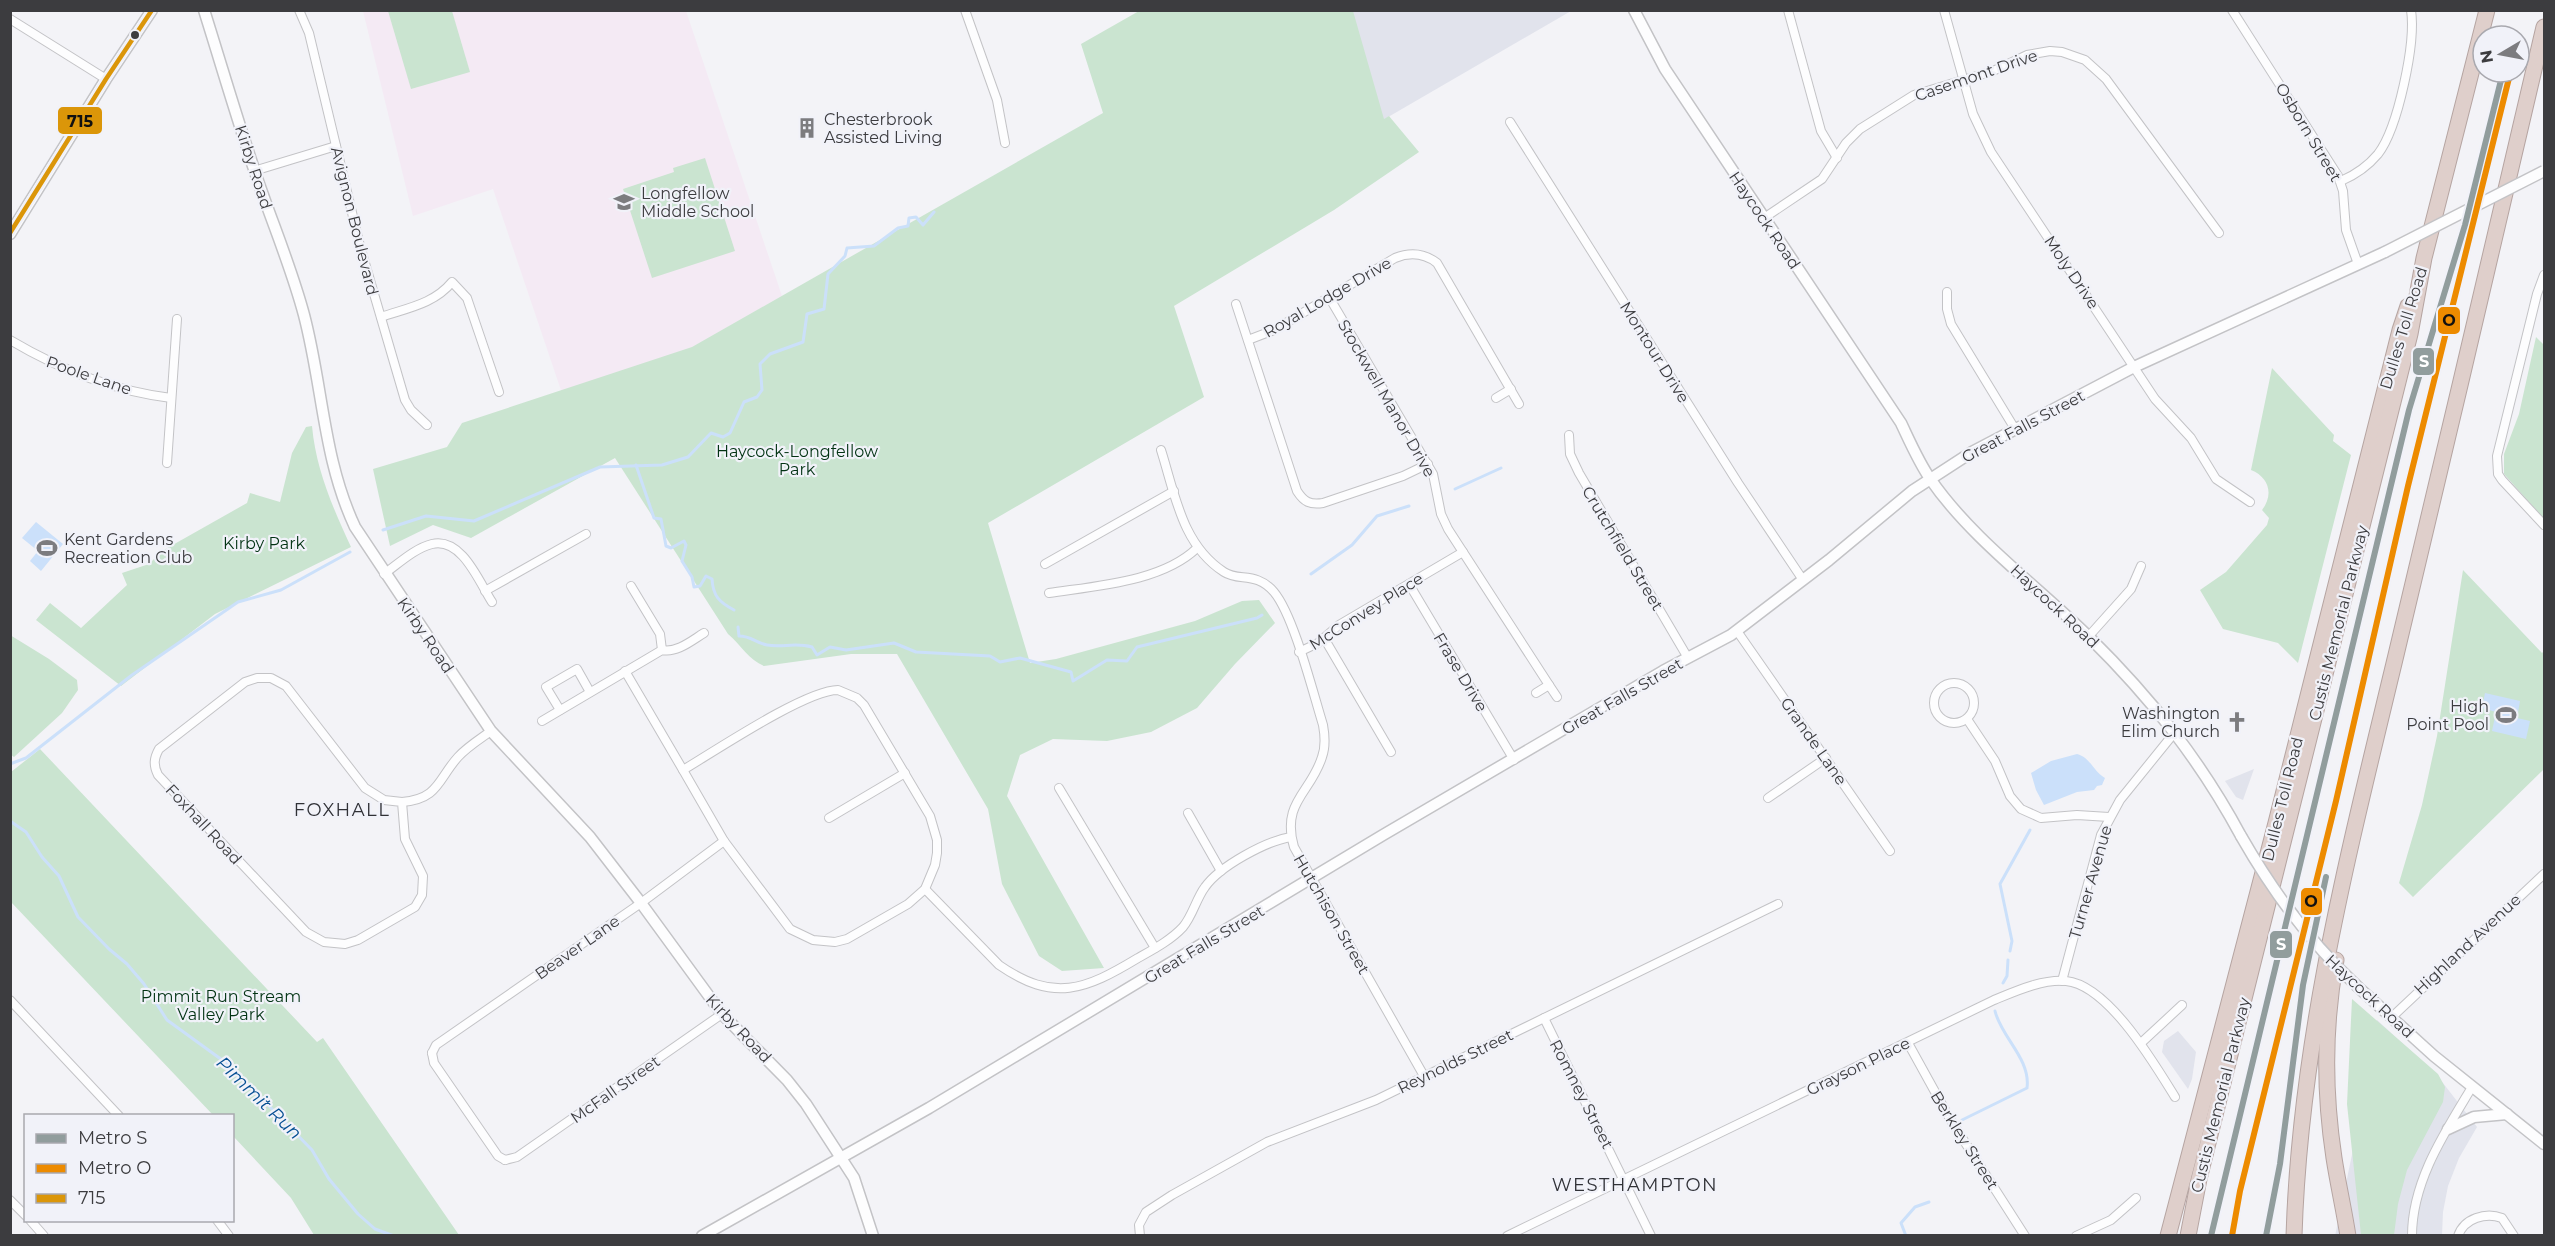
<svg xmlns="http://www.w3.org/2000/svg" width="2555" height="1246" viewBox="0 0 2555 1246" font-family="Montserrat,sans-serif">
  <rect width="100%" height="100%" fill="#f3f3f7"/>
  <g fill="#e1e3ec">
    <polygon points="1346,10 1571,11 1383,120"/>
    <polygon points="2254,769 2243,800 2236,797 2225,781"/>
    <polygon points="2377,1020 2436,1074 2477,1127 2459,1158 2448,1186 2443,1212 2442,1235 2335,1236 2354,1145 2356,1051"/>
    <polygon points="2178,1031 2196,1052 2192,1079 2188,1089 2162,1052 2164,1041"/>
  </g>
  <polygon fill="#f4eaf4" points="363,11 686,11 782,296 570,417 493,189 413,216"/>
  <g fill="#cae4d0">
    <polygon points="388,11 452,11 470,72 411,89"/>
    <path d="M1139,11h214l31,108 5,-3 30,36 -85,58 -160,96 30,91 -216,126 42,140 26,-4 139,-38 47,-20 17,-1 16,23 -40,41 -38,44 -46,24 -44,9 -54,-2 -33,16 -13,41 97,172 -42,3 -23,-15 -37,-72 -14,-75 -91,-155h-46l-87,12c-15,-6 -23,-21 -36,-32l-113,-176 -144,80 -38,-13 -43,21 -17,-77 74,-22 15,-24 230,-76 411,-234 -22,-69z"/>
    <polygon points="705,158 735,251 652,278 623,189 674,172 673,168"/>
    <polygon points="2536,337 2544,345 2544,519 2504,474 2504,454 2519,414"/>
    <path d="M2272,368l62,67 -1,6 18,14 -53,208 -20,-20 -55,-14 -23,-39 26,-18 41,-47 2,-7 -7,-8c12,-15 7,-33 -11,-40z"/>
    <path d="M312,426c4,44 21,82 39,121l-136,67 -94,72 -85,-66 14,-17 31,25 46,-43 -5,-12 27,-9 13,-13 85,-48 3,-10 30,9 12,-49 14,-26z"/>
    <polygon points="2463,570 2542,653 2544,651 2544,769 2413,897 2399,883 2422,805 2437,736"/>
    <polygon points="10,635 49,659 77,680 78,690 62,713 14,757 10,754"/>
    <polygon points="40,749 317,1042 323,1038 459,1235 314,1235 291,1198 233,1136 232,1116 213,1115 11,902 11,772"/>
    <polygon points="2352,999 2438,1074 2445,1087 2443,1102 2407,1170 2398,1204 2394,1235 2361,1235 2347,1104"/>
  </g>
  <g fill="#cbe0fa">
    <polygon points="36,522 63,544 41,571 30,561 38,551 22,538"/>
    <polygon points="2485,693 2520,701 2517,718 2530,721 2526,739 2492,731 2496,712 2482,708"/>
    <path d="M2077,754c14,4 16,17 28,24l-3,7 -5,1 -3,4 -17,2 -33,13 -8,-15 -5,-17 20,-12z"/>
  </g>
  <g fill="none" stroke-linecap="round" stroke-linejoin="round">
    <g stroke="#cbe0fa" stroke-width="3">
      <path d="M636,465l18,53 7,1 5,27 5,2 13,-7 2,4 -4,16 10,16 2,10 6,-1 6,-10 6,3c1,17 7,23 22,31"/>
      <polyline points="1455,489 1501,468"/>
      <polyline points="383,530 426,516 474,521 600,467 662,465 688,457 711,433 723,437 730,433 744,402 757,397 762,390 760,364 770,354 803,342 807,314 824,309 828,274 845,256 847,248 874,246 898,228 908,226 909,218 916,217 923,225 934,212"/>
      <polyline points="1311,574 1352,545 1377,516 1409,506"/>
      <path d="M738,627l1,9c13,0 16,7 28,9 16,3 27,-3 45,2l5,8 13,-8 16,3 48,-7 22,9 74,4 10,6 20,-4 51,14 2,9 34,-21 20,1 10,-14 120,-29 5,-3"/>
      <polyline points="10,764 26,758 132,675 238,602 281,590 350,552"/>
      <polyline points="10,821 26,832 42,857 59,876 78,917 109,949 127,964 144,984 167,1020 229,1065 312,1150 329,1179 358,1214 375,1229 394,1236"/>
      <polyline points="2010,951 2012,941 2000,884 2030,830"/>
      <polyline points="2003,983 2007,976 2008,960"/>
      <path d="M1962,1120l65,-32c4,-29 -26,-51 -32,-77"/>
      <polyline points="1906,1236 1901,1223 1915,1207 1929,1202"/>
    </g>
    <g stroke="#c3c3c6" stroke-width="10">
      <g id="minor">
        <polyline points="299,10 309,33 360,246 405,400 411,410 427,425"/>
        <polyline points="965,10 997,100 1005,143"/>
        <polyline points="1788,10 1821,131 1837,158"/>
        <polyline points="1944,10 1973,114 1991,152 2155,399 2191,438 2216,479 2250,502"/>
        <polyline points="2232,10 2338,176 2343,191 2346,230 2358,264"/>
        <polyline points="10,19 106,79"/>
        <polyline points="1510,122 1738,483 1803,580"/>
        <polyline points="254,171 336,146"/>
        <path d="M2341,181c14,-6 27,-15 37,-27 20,-26 38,-111 33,-144"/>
        <polyline points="1764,218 1822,179 1846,143 1860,129 1914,95 1993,71 2027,55 2050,51 2062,52 2085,60 2106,79 2219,233"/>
        <polyline points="2544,275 2537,294 2497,456 2498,474 2502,480 2544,525"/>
        <polyline points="1947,292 1947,309 1951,324 2015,429"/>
        <polyline points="1329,297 1433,474 1441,514 1448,529 1549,685"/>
        <path d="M1236,304l61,187c7,11 13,14 26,12l80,-27 25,-12"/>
        <path d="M381,317c26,-9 53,-13 71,-35l15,16 32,94"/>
        <path d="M10,340c49,29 104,51 161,58"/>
        <path d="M1248,340l26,-10 121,-72c15,-6 29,-5 42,5l82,141"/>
        <polyline points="1496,398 1511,389"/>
        <polyline points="1569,435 1570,454 1579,473 1688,658"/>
        <path d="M1161,450c14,44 21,95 63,122 15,10 32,-1 50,20 20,24 39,101 49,133 2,11 3,21 -1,32 -11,36 -41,45 -28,90l130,229"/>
        <polyline points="167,463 177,319"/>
        <polyline points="1045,564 1174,491"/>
        <path d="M384,574c14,-10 31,-26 48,-30 30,-7 47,38 60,58"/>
        <polyline points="1409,584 1514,760"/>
        <polyline points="631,586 660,634 662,650"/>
        <polyline points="485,591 586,534"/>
        <path d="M1049,593c46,-7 113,-11 148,-45"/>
        <polyline points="1737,631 1890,851"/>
        <polyline points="2088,637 2131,589 2141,566"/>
        <polyline points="1324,638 1391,752"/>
        <polyline points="1299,652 1318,643 1339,625 1463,552"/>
        <polyline points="625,671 683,770"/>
        <path d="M257,678h14l15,8 79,102 19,12 18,2 3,37 18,37 -1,19 -7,12 -57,33 -13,4 -21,-2 -18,-10 -148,-157c-5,-10 -4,-17 1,-26l86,-67z"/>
        <circle cx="1954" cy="703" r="20"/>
        <path d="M838,690l19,8 7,7 66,111 7,24v13l-2,12 -10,24 -17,15 -61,35 -12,3 -22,-2 -23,-11 -66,-88 -41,-71c32,-19 123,-80 155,-80z"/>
        <polyline points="1536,693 1549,685 1557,697"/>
        <polyline points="560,710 546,687 577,669 590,692"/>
        <polyline points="1967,719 1995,761 2010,796 2021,809 2041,818 2077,815 2109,817"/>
        <path d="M542,721l120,-71c15,3 29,-9 42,-17"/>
        <polyline points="1059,788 1155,948"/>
        <polyline points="1768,798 1826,758"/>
        <path d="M402,802c37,-3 36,-23 56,-45 9,-10 22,-18 33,-26"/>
        <polyline points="1188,813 1221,871"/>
        <polyline points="829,818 905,773"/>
        <path d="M925,889l74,76c55,38 86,25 139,-7 16,-9 33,-18 45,-31 10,-12 13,-28 22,-40 15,-21 61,-46 86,-50"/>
        <polyline points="2062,981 2101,835 2120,800 2175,732"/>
        <polyline points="10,1000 119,1116"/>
        <polyline points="2392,1017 2544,874"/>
        <polyline points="1544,1018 1651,1236"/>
        <polyline points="1908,1043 1950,1119 2025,1236"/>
        <polyline points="2141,1043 2182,1005"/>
        <polyline points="432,1053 436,1045 641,903 724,841"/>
        <polyline points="432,1053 434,1063 498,1156 505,1160"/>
        <polyline points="505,1160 517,1157 722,1014"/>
        <polyline points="10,1200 26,1216"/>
        <polyline points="30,1220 44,1236"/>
        <polyline points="217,1220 229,1236"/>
        <polyline points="1140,1236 1139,1225 1146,1212 1172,1195 1267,1142 1376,1100 1778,904"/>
        <path d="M1507,1236l487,-236c22,-9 48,-21 72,-19 42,4 88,82 109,116"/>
        <polyline points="2076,1236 2111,1220 2136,1198"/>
        <path d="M2412,1236c0,-55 33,-104 60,-149"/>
        <path d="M2458,1236c6,-18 28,-24 44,-18l12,18"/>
      </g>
    </g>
    <g stroke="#c3c3c6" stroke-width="13">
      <g id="secondary">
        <path d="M204,10c17,54 33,109 51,162 16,48 36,94 49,143 19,72 19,144 51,212l136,204 99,106 51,66 81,111 65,66 19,24 48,74 19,58"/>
        <path d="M1634,10l31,59 236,354c9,19 18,40 30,57 40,58 107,107 158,157 62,61 111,123 152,199"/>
        <polyline points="10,234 106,79 152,10"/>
        <polyline points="2359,988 2434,1056 2544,1144"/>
        <polyline points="2448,1129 2474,1117 2507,1114"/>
        <polyline points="702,1236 929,1108 1383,835 1663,671 1731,635 1829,560 1912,491 1972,452 2134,367 2385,252"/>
      </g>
    </g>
    <g stroke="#b5a4a1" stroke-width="17">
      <g id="motorway">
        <path d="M2336,960c-12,65 -12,132 -2,198 4,26 10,52 14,78"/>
        <polyline points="2168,1236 2276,823 2400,330 2408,306"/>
        <polyline points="2188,1236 2199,1179 2410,334 2424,258 2487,10"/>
        <path d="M2294,1236c6,-199 56,-389 102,-581 50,-209 99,-419 148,-628"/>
      </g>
    </g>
    <use href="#minor" stroke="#fdfdfe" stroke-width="8"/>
    <use href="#secondary" stroke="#fdfdfe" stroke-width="10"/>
    <use href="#motorway" stroke="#dfcfcb" stroke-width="15"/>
    <g stroke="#c3c3c6" stroke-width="13" stroke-linecap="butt">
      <g id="secondary-bridge">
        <polyline points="2385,252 2544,171"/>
        <path d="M2241,836c32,56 70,108 118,152"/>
      </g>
    </g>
    <use href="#secondary-bridge" stroke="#fdfdfe" stroke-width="10"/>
    <g stroke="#f1f2f9" stroke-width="9">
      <polyline id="bus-1" points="10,233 106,79 152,10"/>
    </g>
    <use href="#bus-1" stroke="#db9609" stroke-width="4.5"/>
    <g stroke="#f1f2f9" stroke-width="10">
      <g id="metro-1">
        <polyline points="2211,1236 2409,410 2465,225 2503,72"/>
        <polyline points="2266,1236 2280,1164 2303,985 2326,877"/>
      </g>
    </g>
    <g stroke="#f1f2f9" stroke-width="10">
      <polyline id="metro-2" points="2232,1236 2240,1191 2336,801 2408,486 2510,74"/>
    </g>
    <use href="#metro-1" stroke="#919d9d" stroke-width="6"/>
    <use href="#metro-2" stroke="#ed8b00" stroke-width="6"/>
  </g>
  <defs>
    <g id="building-bare" transform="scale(1.62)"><path d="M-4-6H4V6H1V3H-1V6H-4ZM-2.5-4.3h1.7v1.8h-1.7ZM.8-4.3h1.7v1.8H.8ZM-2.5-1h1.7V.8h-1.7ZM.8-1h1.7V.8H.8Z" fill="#7c7c7f" stroke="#f1f2f9" stroke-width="2.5" paint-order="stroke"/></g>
    <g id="school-bare" transform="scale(1.62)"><path d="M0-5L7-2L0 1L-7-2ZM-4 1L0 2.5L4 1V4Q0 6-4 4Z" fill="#7c7c7f" stroke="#f1f2f9" stroke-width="2.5" paint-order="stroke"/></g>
    <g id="stadium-bare" transform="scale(1.62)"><path d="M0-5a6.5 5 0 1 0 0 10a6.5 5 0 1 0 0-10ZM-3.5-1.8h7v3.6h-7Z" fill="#7c7c7f" stroke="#f1f2f9" stroke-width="2.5" paint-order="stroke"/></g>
    <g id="church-bare" transform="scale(1.62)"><path d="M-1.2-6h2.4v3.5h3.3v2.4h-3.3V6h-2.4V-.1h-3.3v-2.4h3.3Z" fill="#7c7c7f" stroke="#f1f2f9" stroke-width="2.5" paint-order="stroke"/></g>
  </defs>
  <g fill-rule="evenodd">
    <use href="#building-bare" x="807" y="128"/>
    <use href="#school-bare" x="624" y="202"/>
    <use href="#stadium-bare" x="47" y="548"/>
    <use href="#stadium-bare" x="2506" y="715"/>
    <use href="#church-bare" x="2237" y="722"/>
  </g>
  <circle fill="#3c3c3f" stroke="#f1f2f9" stroke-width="2" cx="135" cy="35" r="5"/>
  <g text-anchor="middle" stroke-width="4.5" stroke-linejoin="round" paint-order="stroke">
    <g font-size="16" fill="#3c3c3f" stroke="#f1f2f9">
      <text transform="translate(1976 75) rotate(-19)" y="6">Casemont Drive</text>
      <text transform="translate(2309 132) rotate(59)" y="6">Osborn Street</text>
      <text transform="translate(254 167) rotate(72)" y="6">Kirby Road</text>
      <text transform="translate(1765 220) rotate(56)" y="6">Haycock Road</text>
      <text transform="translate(355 221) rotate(76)" y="6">Avignon Boulevard</text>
      <text transform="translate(2072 272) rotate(56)" y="6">Moly Drive</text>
      <text transform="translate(1327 297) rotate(-30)" y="6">Royal Lodge Drive</text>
      <text transform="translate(2403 328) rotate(-73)" y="6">Dulles Toll Road</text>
      <text transform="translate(1655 352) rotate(58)" y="6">Montour Drive</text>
      <text transform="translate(89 375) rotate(19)" y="6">Poole Lane</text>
      <text transform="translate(1387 398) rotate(60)" y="6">Stockwell Manor Drive</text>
      <text transform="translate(2023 426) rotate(-28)" y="6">Great Falls Street</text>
      <text transform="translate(1623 548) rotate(59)" y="6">Crutchfield Street</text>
      <text transform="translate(2055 606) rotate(43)" y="6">Haycock Road</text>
      <text transform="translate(1366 611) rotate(-32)" y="6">McConvey Place</text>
      <text transform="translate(2338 623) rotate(-76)" y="6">Custis Memorial Parkway</text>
      <text transform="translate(426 635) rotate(56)" y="6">Kirby Road</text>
      <text transform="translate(1461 672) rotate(59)" y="6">Frase Drive</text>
      <text transform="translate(1622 696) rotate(-30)" y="6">Great Falls Street</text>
      <text transform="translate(1814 741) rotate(55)" y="6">Grande Lane</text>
      <text transform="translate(2282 799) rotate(-76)" y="6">Dulles Toll Road</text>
      <text transform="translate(204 824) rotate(47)" y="6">Foxhall Road</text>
      <text transform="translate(2090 882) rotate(-74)" y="6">Turner Avenue</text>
      <text transform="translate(1332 914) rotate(60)" y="6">Hutchison Street</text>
      <text transform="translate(1204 944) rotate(-31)" y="6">Great Falls Street</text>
      <text transform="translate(2467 944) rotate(-43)" y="6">Highland Avenue</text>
      <text transform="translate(577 947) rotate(-35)" y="6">Beaver Lane</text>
      <text transform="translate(2370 996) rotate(43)" y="6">Haycock Road</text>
      <text transform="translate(739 1028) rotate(47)" y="6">Kirby Road</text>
      <text transform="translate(1455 1061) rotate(-26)" y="6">Reynolds Street</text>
      <text transform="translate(1858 1066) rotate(-26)" y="6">Grayson Place</text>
      <text transform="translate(615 1089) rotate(-35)" y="6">McFall Street</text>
      <text transform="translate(1582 1094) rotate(63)" y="6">Romney Street</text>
      <text transform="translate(2220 1095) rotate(-76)" y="6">Custis Memorial Parkway</text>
      <text transform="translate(1965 1140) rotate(58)" y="6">Berkley Street</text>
    </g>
    <g font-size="16" fill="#3c3c3f" stroke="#f1f2f9" text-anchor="start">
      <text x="824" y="125">Chesterbrook<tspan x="824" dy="18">Assisted Living</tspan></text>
      <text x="641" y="199">Longfellow<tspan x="641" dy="18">Middle School</tspan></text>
      <text x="64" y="545">Kent Gardens<tspan x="64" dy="18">Recreation Club</tspan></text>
      <text x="2489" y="712" text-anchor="end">High<tspan x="2489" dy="18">Point Pool</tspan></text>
      <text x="2220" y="719" text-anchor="end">Washington<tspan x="2220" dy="18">Elim Church</tspan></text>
    </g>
    <g font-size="16" fill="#023313" stroke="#f1f2f9">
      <text x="797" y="457">Haycock-Longfellow<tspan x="797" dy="18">Park</tspan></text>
      <text x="264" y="549">Kirby Park</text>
      <text x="221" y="1002">Pimmit Run Stream<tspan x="221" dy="18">Valley Park</tspan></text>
    </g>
    <g font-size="18" letter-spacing="1.5" fill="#303136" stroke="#f1f2f9">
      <text x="342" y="816">FOXHALL</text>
      <text x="1635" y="1191">WESTHAMPTON</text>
    </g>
    <g font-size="18" font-style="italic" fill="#065093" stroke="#f1f2f9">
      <text transform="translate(259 1098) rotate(44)" y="6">Pimmit Run</text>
    </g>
  </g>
  <g stroke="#f1f2f9" stroke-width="2">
    <rect x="57" y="106" width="46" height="29" rx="6" fill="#db9609"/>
    <rect x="2437" y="306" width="24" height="29" rx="6" fill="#ed8b00"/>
    <rect x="2412" y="347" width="23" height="29" rx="6" fill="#919d9d"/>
    <rect x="2300" y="887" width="23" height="29" rx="6" fill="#ed8b00"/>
    <rect x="2269" y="930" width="24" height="29" rx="6" fill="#919d9d"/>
  </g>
  <g font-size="16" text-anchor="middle" font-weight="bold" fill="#fff">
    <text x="2424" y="367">S</text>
    <text x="2281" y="950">S</text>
  </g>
  <g font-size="16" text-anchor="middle" font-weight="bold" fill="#111">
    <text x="80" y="127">715</text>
    <text x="2449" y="326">O</text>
    <text x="2311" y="907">O</text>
  </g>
  <rect width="2555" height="1246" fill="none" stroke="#3c3c3f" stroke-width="24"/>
  <rect x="24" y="1114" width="210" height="108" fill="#f1f2f9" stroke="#a9a9af" stroke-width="1.5"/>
  <rect x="36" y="1134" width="30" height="9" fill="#919d9d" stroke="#a9a9af" stroke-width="1.5"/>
  <text x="78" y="1144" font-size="18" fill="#3c3c3f">Metro S</text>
  <rect x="36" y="1164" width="30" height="9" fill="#ed8b00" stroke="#a9a9af" stroke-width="1.5"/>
  <text x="78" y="1174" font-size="18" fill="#3c3c3f">Metro O</text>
  <rect x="36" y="1194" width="30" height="9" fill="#db9609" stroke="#a9a9af" stroke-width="1.5"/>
  <text x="78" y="1204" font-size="18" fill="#3c3c3f">715</text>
  <g transform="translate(2501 54) rotate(260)"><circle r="28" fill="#f1f2f9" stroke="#a9a9af" stroke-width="1.5"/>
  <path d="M0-4.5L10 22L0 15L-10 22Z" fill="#7c7c7f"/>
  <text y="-9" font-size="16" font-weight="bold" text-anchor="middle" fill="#3c3c3f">N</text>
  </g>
</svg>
